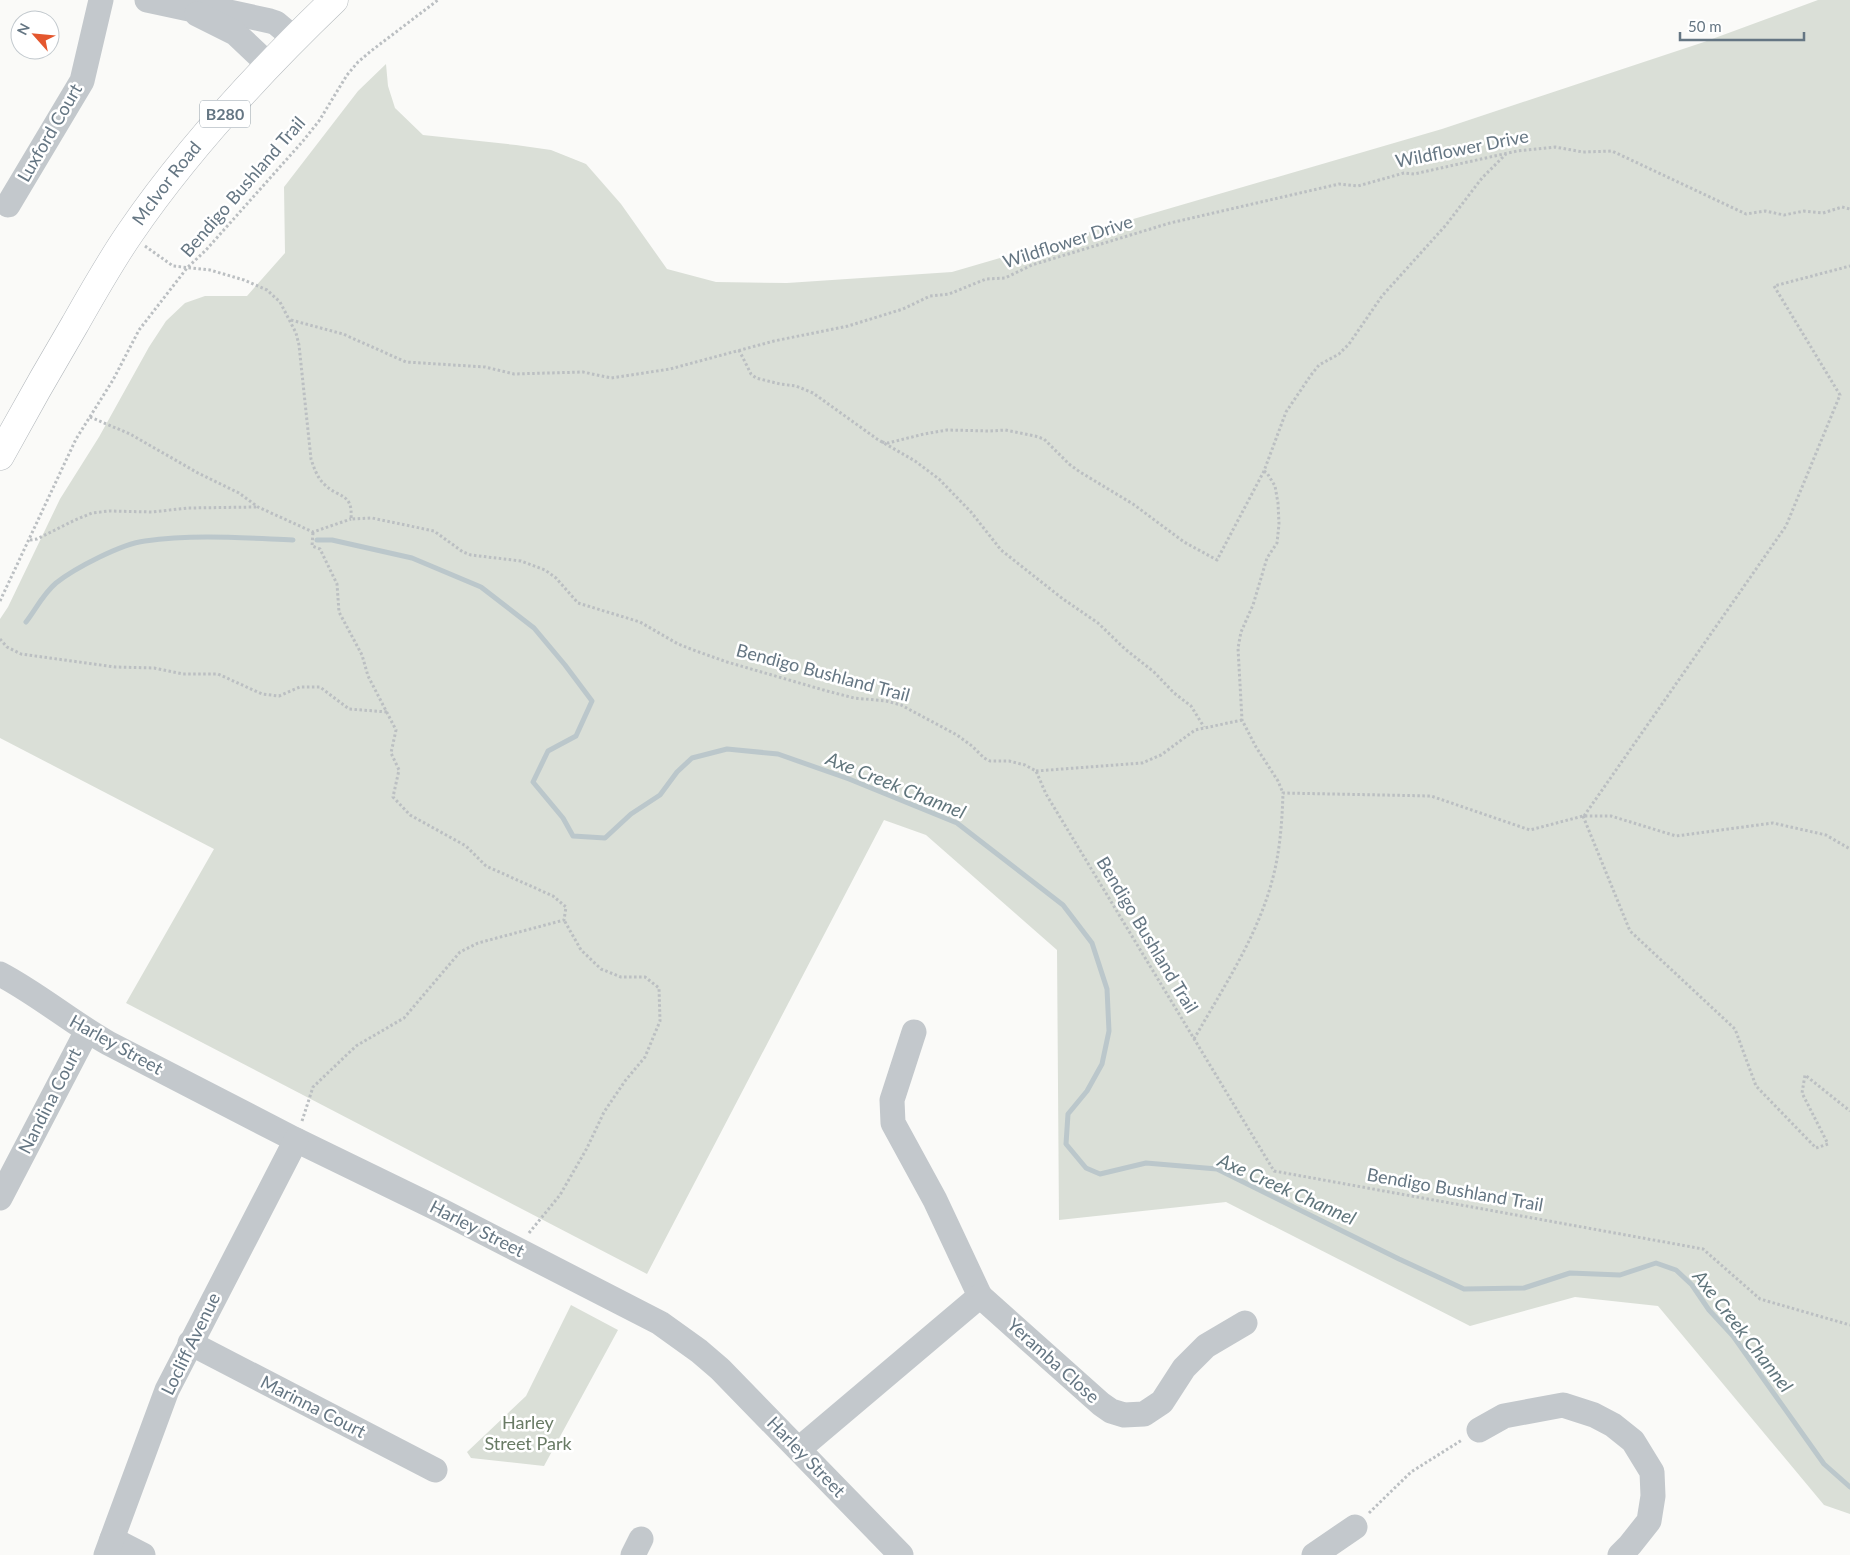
<svg xmlns="http://www.w3.org/2000/svg" width="1850" height="1555" viewBox="0 0 1850 1555" font-family="Lato,sans-serif">
  <rect width="100%" height="100%" fill="#fafaf8"/>
  <g fill="#dadfd7">
    <polygon points="1818,0 1850,0 1850,1514 1824,1505 1658,1306 1575,1297 1470,1326 1226,1202 1059,1220 1057,950 926,835 884,820 647,1274 126,1003 214,849 0,738 0,619 8,607 60,499 99,437 149,347 166,321 185,303 205,296 247,296 285,253 284,187 358,91 386,64 388,86 395,108 423,135 516,145 551,150 586,164 621,204 667,269 716,282 787,283 952,272 1442,129 1704,42"/>
    <polygon points="571,1305 618,1330 544,1466 471,1458 467,1452 526,1396"/>
  </g>
  <g fill="none" stroke-linecap="round" stroke-linejoin="round">
    <g stroke="#bbc7cb" stroke-width="5">
      <polyline points="317,540 332,540 412,558 481,587 534,628 565,665 592,701 576,736 548,751 533,782 563,818 573,836 605,838 631,814 660,795 677,772 692,758 727,749 778,754 849,779 957,823 1063,905 1092,943 1107,989 1109,1031 1102,1064 1087,1091 1068,1114 1066,1144 1086,1168 1100,1174 1146,1163 1217,1169 1399,1259 1464,1289 1524,1288 1570,1273 1620,1275 1656,1263 1676,1270 1692,1285 1709,1310 1733,1336 1824,1464 1850,1487"/>
      <path d="M26,622c10,-13 17,-28 30,-39 19,-15 65,-39 89,-42 48,-7 99,-3 148,-1"/>
    </g>
    <g stroke="#b5babe" stroke-width="29">
      <g id="major">
        <path id="s1" d="M0,456c24,-44 49,-88 75,-132 17,-30 35,-62 55,-91 58,-85 130,-162 204,-233"/>
      </g>
    </g>
    <g stroke="#bbbfc2" stroke-width="3" stroke-dasharray="2.5 2.5" stroke-linecap="butt">
      <path d="M145,246l28,20 37,4 34,10 23,10 13,12 16,31 3,12 12,114c3,9 6,18 13,25 15,15 29,8 27,35l21,-1 62,13 29,21 8,3 50,6 24,9 11,8 22,25 62,19 38,22 18,7 31,11 100,29 27,7 32,3 15,4 56,30 15,11 12,12 6,3h19l16,4 11,6 10,23 228,377 429,78 57,50 90,26"/>
      <polyline points="291,320 343,334 406,362 485,367 514,374 583,372 611,378 670,369 774,341 848,326 903,309 930,296 949,294 986,279 1005,278 1032,265 1170,223 1339,184 1358,186 1404,173 1414,174 1517,151 1555,147 1583,152 1612,151 1746,214 1765,211 1784,215 1804,211 1823,213 1842,207 1850,209"/>
      <polyline points="739,350 751,374 756,378 780,384 796,386 813,393 877,439 915,461 939,479 971,512 1001,550 1063,599 1098,623 1125,649 1154,672 1174,693 1191,706 1204,727"/>
      <polyline points="90,417 130,434 198,473 239,493 258,507 313,532 351,519"/>
      <polyline points="882,442 888,443 924,434 947,430 990,431 1005,430 1035,436 1044,439 1069,464 1080,472 1133,504 1184,542 1217,560 1264,471 1286,412 1311,375 1319,365 1339,354 1349,344 1382,296 1446,225 1482,178 1506,154"/>
      <polyline points="1264,471 1267,473 1275,486 1278,503 1279,524 1277,543 1267,558 1253,605 1241,632 1238,648 1242,720 1256,747 1278,781 1283,793"/>
      <polyline points="30,540 37,539 75,520 92,513 109,511 152,512 188,508 257,507"/>
      <polyline points="0,601 76,439 113,380 139,330 187,268 206,250 303,141 319,121 347,75 358,62 371,51 438,0"/>
      <polyline points="0,639 7,647 21,654 115,667 154,668 183,674 218,674 262,694 279,696 300,687 320,687 349,709 387,712"/>
      <polyline points="1036,771 1142,763 1161,755 1195,730 1242,720"/>
      <polyline points="1583,816 1630,931 1735,1029 1756,1086 1816,1148 1828,1144 1802,1093 1805,1075 1850,1111"/>
      <polyline points="1584,816 1786,526 1840,395 1774,286 1850,266"/>
      <path d="M1194,1039c29,-51 63,-102 78,-158 8,-29 10,-58 11,-88l148,3 99,34 53,-14h28l65,20 97,-13 53,12 24,14"/>
      <polyline points="302,1121 313,1087 356,1046 404,1018 460,952 478,943 564,920 566,907 553,896 486,866 466,846 410,815 393,797 399,770 391,753 396,730 368,676 362,655 339,612 337,584 320,549 312,546 313,532"/>
      <polyline points="529,1233 560,1195 587,1148 604,1112 625,1081 645,1057 660,1021 659,988 645,977 621,977 601,969 581,950 564,920"/>
      <polyline points="1369,1513 1411,1472 1462,1440"/>
    </g>
    <g stroke="#c3c8cc" stroke-width="25">
      <polyline points="147,0 189,9 211,8 270,21 276,23 295,39"/>
      <polyline points="197,14 235,33 269,65"/>
      <polyline points="8,205 82,81 101,0"/>
      <path d="M0,974c38,20 71,48 108,69l188,97 146,71 218,112 39,28 21,18 181,186"/>
      <polyline points="914,1032 892,1100 893,1123 935,1200 980,1296"/>
      <polyline points="0,1198 87,1031"/>
      <polyline points="190,1343 435,1470"/>
      <polyline points="1479,1430 1504,1416 1563,1405 1594,1415 1613,1425 1633,1441 1652,1472 1653,1496 1649,1521 1630,1545 1620,1555"/>
      <polyline points="799,1449 980,1296 1101,1404 1111,1411 1124,1415 1144,1414 1162,1402 1184,1368 1206,1346 1245,1323"/>
      <polyline points="112,1539 143,1555"/>
      <polyline points="106,1555 167,1390 296,1140"/>
      <polyline points="633,1555 641,1539"/>
      <polyline points="1314,1555 1355,1527"/>
    </g>
    <use href="#major" stroke="#fff" stroke-width="28"/>
  </g>
  <g text-anchor="middle" stroke-width="5" stroke-linejoin="round" paint-order="stroke">
    <rect fill="#fff" stroke="#939fa8" stroke-width="1" x="200" y="100.5" width="50" height="27" rx="4"/>
    <g font-size="16" font-weight="bold" fill="#657683">
      <text x="225" y="120">B280</text>
    </g>
    <g font-size="18" fill="#657683" stroke="#fff">
      <text transform="translate(50 133) rotate(-60)" y="6">Luxford Court</text>
      <text transform="translate(1462 149) rotate(-11)" y="6">Wildflower Drive</text>
      <text dy="6" stroke="none"><textPath href="#s1" startOffset="320">McIvor Road</textPath></text>
      <text transform="translate(243 187) rotate(-49)" y="6">Bendigo Bushland Trail</text>
      <text transform="translate(1068 242) rotate(-18)" y="6">Wildflower Drive</text>
      <text transform="translate(823 673) rotate(15)" y="6">Bendigo Bushland Trail</text>
      <text transform="translate(1147 935) rotate(59)" y="6">Bendigo Bushland Trail</text>
      <text transform="translate(116 1045) rotate(29)" y="6">Harley Street</text>
      <text transform="translate(50 1101) rotate(-63)" y="6">Nandina Court</text>
      <text transform="translate(1455 1190) rotate(10)" y="6">Bendigo Bushland Trail</text>
      <text transform="translate(477 1229) rotate(27)" y="6">Harley Street</text>
      <text transform="translate(191 1344) rotate(-64)" y="6">Locliff Avenue</text>
      <text transform="translate(1053 1361) rotate(42)" y="6">Yeramba Close</text>
      <text transform="translate(313 1407) rotate(27)" y="6">Marinna Court</text>
      <text transform="translate(806 1457) rotate(46)" y="6">Harley Street</text>
    </g>
    <g font-size="18" fill="#687a64" stroke="#fff">
      <text x="528" y="1429">Harley<tspan x="528" dy="21">Street Park</tspan></text>
    </g>
    <g font-size="19" font-style="italic" fill="#60757c" stroke="#fff">
      <text transform="translate(896 785) rotate(22)" y="7">Axe Creek Channel</text>
      <text transform="translate(1287 1189) rotate(24)" y="7">Axe Creek Channel</text>
      <text transform="translate(1743 1331) rotate(52)" y="7">Axe Creek Channel</text>
    </g>
  </g>
  <g transform="translate(35 35) rotate(297)"><circle r="24" fill="#ffffff" stroke="#c1c8cd"/>
  <path d="M0-4L9 19L0 12L-9 19Z" fill="#e4572e"/>
  <text y="-8" font-size="14" font-weight="bold" text-anchor="middle" fill="#657683">N</text>
  </g>
  <path d="M1680 32v8h124v-8" fill="none" stroke="#657683" stroke-width="2.5"/>
  <text x="1688" y="32" font-size="15" fill="#657683" stroke="#ffffff" stroke-width="4" paint-order="stroke">50 m</text>
</svg>
